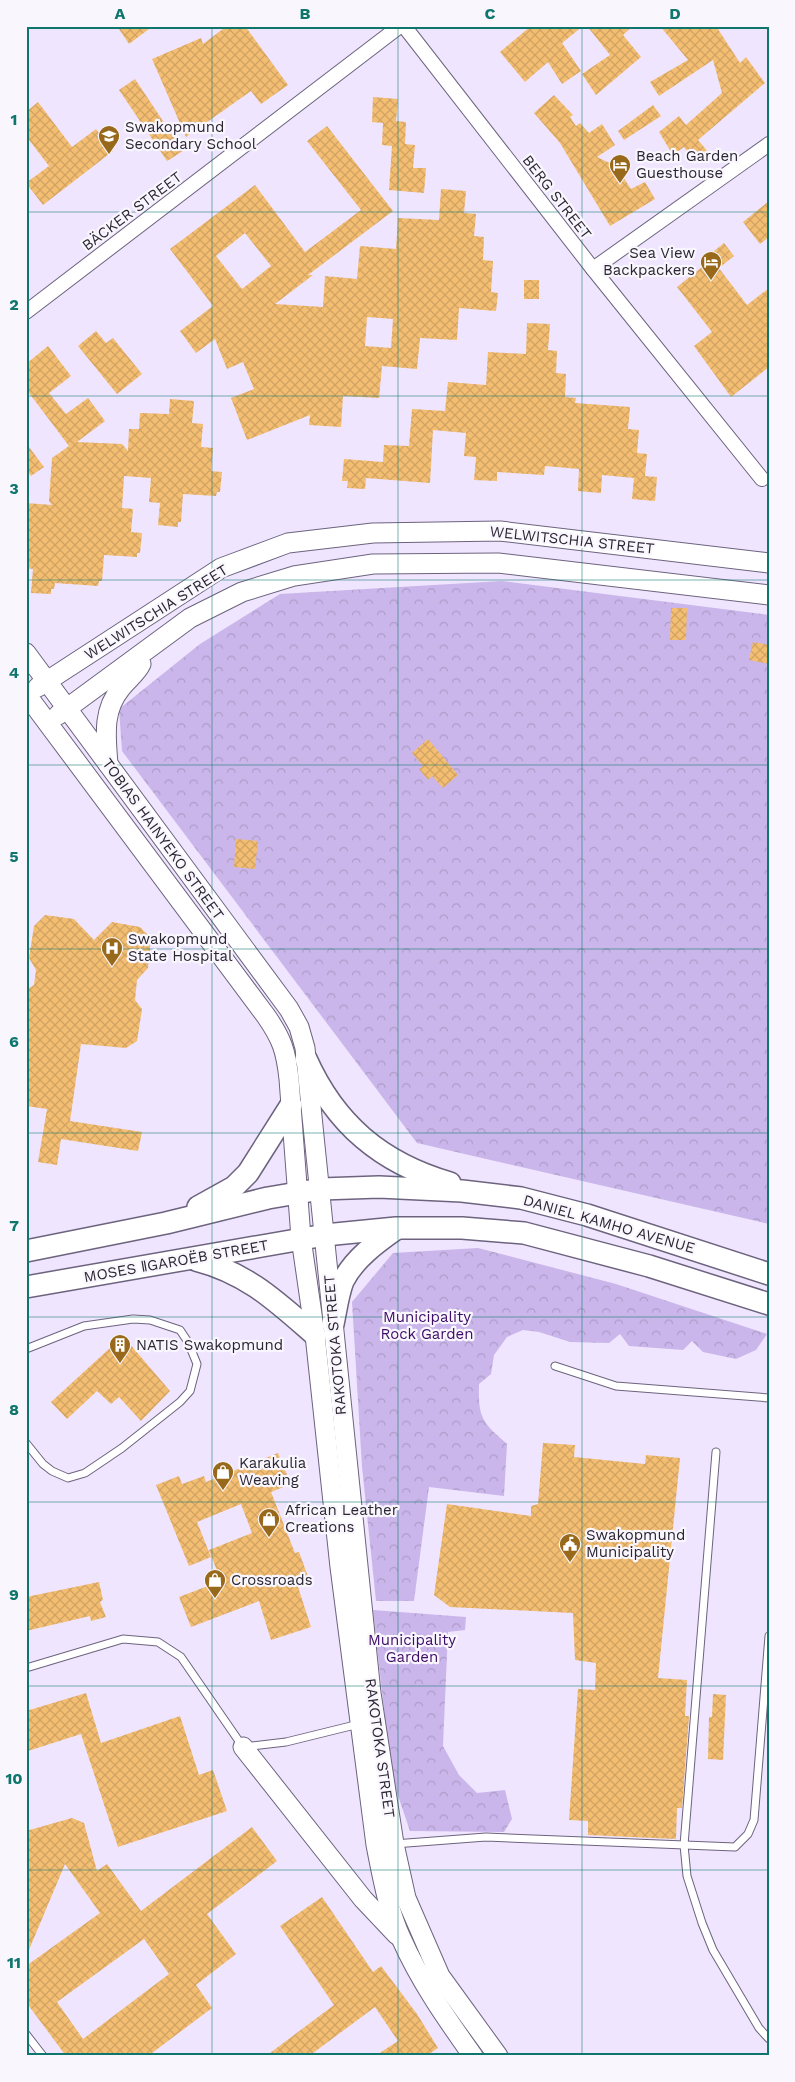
<svg xmlns="http://www.w3.org/2000/svg" width="795" height="2082" viewBox="0 0 795 2082" font-family="'Work Sans',sans-serif">
  <defs>
    <pattern id="forest-crowns" width="20" height="18" patternUnits="userSpaceOnUse" patternTransform="scale(1.25)"><rect width="20" height="18" fill="#cab6ea"/><path d="M2 6a3 3 0 1 1 6 0M12 15a3 3 0 1 1 6 0" fill="none" stroke="#ae9cc9"/></pattern>
    <pattern id="building-cross-hatch" width="8" height="8" patternUnits="userSpaceOnUse" patternTransform="scale(1.25)"><rect width="8" height="8" fill="#f4be72"/><path d="M0 0l8 8M0 8l8-8" fill="none" stroke="#d1a363"/></pattern>
  </defs>
  <rect width="100%" height="100%" fill="#efe5ff"/>
  <g fill="url(#forest-crowns)">
    <polygon points="502,581 769,615 769,1224 417,1143 122,751 119,709 200,644 280,594"/>
    <path d="M478,1248l138,36 151,50 -11,16 -20,9 -33,-7 -11,-11 -9,9 -54,-4 -9,-12 -11,9 -39,-1 -31,-10 -16,-2 -16,7 -13,18 -3,19 -12,10c-1,34 3,38 28,60l-3,52 -75,-9 -15,114h-38l-14,-134 -10,-165 41,-49z"/>
    <polygon points="373,1610 466,1617 465,1630 448,1632 443,1746 459,1775 477,1793 505,1790 512,1819 504,1832 410,1831 391,1775"/>
  </g>
  <g fill="url(#building-cross-hatch)" fill-rule="evenodd">
    <polygon points="117,26 153,26 129,44"/>
    <polygon points="227,26 245,26 288,85 261,104 251,91 186,137 152,59 201,38 203,44"/>
    <polygon points="531,26 583,26 562,43 581,71 562,84 548,62 525,82 500,52"/>
    <polygon points="587,26 633,26 623,35 641,57 596,95 582,74 610,55"/>
    <polygon points="660,26 716,26 740,63 746,57 765,83 698,140 709,153 696,163 684,147 673,155 659,132 679,116 686,125 722,93 713,60 659,96 650,82 688,60"/>
    <polygon points="135,79 183,151 167,161 119,90"/>
    <polygon points="554,95 573,115 570,117 576,126 580,123 589,133 602,124 615,145 597,157 616,166 631,189 645,182 655,199 610,226 560,143 534,113"/>
    <polygon points="373,97 398,99 396,121 406,122 405,144 415,145 413,168 426,168 424,193 389,190 392,146 382,145 383,123 372,122"/>
    <polygon points="38,102 72,147 96,129 113,151 43,205 26,183 49,166 26,136 26,112"/>
    <polygon points="653,105 661,116 624,140 618,131"/>
    <path d="M327,126l66,85 -85,64h5l-38,29 48,3 2,-31 32,3 3,-33 36,3 2,-31 41,2 2,-31 25,2 -2,22 12,1 -2,22 10,1 -1,23 10,1 -2,31 7,1 -2,18 -37,-3 -2,32 -37,-2 -3,31 -35,-3 -3,32 -36,-2 -2,31 -32,-2 1,-10 -63,25 -16,-42 23,-9 -11,-27 -16,7 -12,-30 -19,14 -16,-22 33,-25 -43,-57 85,-64 50,67 56,-42 -54,-69zM245,233l26,33 -29,23 -26,-33zM367,317l26,2 -2,29 -26,-2z"/>
    <polygon points="769,201 769,237 760,244 743,222"/>
    <polygon points="724,243 734,256 719,268 709,255"/>
    <polygon points="712,259 747,305 769,288 769,367 731,397 694,346 712,332 677,287"/>
    <rect x="524" y="280" width="15" height="19"/>
    <polygon points="527,323 550,324 548,350 557,351 556,373 566,374 565,397 576,398 575,403 630,407 628,429 639,430 637,453 647,454 645,476 657,477 655,501 632,499 634,478 602,475 601,493 578,491 579,469 545,466 544,475 497,472 497,481 474,480 476,457 464,456 466,433 433,430 430,483 366,478 365,489 347,488 348,481 342,481 344,459 383,462 384,445 409,446 412,409 445,411 448,382 486,385 488,352 526,354"/>
    <polygon points="96,331 106,343 113,338 142,374 117,394 78,346"/>
    <polygon points="48,346 71,376 49,393 66,414 88,398 105,421 77,442 122,444 128,451 129,429 139,429 140,413 169,414 170,399 194,401 192,423 203,424 201,447 213,448 211,471 222,472 220,492 217,492 216,496 183,494 181,522 178,522 178,527 158,525 160,503 149,502 151,478 124,476 122,508 133,509 131,532 142,533 140,553 137,553 137,557 104,555 102,581 99,581 98,586 55,583 54,589 51,589 51,594 31,593 33,569 26,568 26,503 52,505 49,501 52,458 69,446 26,389 26,364"/>
    <polygon points="26,443 44,467 31,476 26,469"/>
    <polygon points="671,608 687,608 686,640 670,640"/>
    <polygon points="753,642 769,645 769,664 749,660"/>
    <polygon points="428,739 458,775 443,788 432,776 428,780 419,769 423,766 412,753"/>
    <polygon points="236,839 258,841 255,869 234,867"/>
    <polygon points="45,915 74,919 94,940 112,922 140,927 151,938 148,968 137,980 135,1000 142,1009 137,1041 126,1048 81,1044 70,1121 142,1132 138,1151 61,1139 57,1165 38,1162 47,1109 26,1106 26,990 34,985 36,970 29,958 34,926"/>
    <polygon points="123,1336 170,1391 141,1421 119,1397 111,1404 97,1391 67,1419 51,1402"/>
    <polygon points="543,1443 575,1445 574,1457 645,1464 646,1455 680,1458 658,1678 687,1680 685,1716 689,1716 682,1808 677,1808 676,1839 588,1835 588,1821 569,1820 578,1689 595,1690 596,1663 575,1660 573,1613 450,1607 434,1595 447,1504 531,1516 531,1506 538,1504"/>
    <polygon points="278,1453 291,1484 271,1492 295,1553 299,1552 310,1582 298,1587 311,1627 271,1640 259,1601 191,1627 179,1597 221,1581 209,1550 252,1533 241,1504 197,1522 211,1557 189,1566 156,1485 179,1476 182,1484 204,1476 206,1482"/>
    <polygon points="99,1582 103,1600 100,1602 106,1617 91,1621 90,1616 26,1631 26,1597"/>
    <polygon points="86,1693 101,1743 180,1716 199,1775 213,1770 227,1811 118,1847 81,1734 28,1751 26,1743 26,1711"/>
    <polygon points="713,1694 726,1695 723,1760 708,1759 709,1717 712,1717"/>
    <path d="M72,1818l12,5 13,48 10,-7 34,47 111,-84 25,34 -70,53 29,40 -40,31 16,23 -64,48h-82l-40,-54v-36l74,-53 -35,-49 -39,93v-126zM144,1939l25,35 -86,65 -26,-37z"/>
    <polygon points="322,1897 373,1972 381,1966 417,2014 438,2048 426,2056 375,2056 398,2041 375,2007 309,2056 266,2056 334,2005 280,1926"/>
  </g>
  <g fill="none" stroke-linecap="round" stroke-linejoin="round">
    <g stroke="#6d637e" stroke-width="9">
      <g id="lane">
        <polyline points="26,1349 84,1326 133,1319 150,1320 180,1330 188,1342 197,1364 190,1391 180,1402 122,1448 85,1473 68,1478 52,1471 43,1464 26,1443"/>
        <polyline points="555,1366 616,1386 769,1398"/>
        <polyline points="716,1452 684,1845 687,1876 702,1923 713,1950 759,2028 769,2039"/>
        <polyline points="26,1668 123,1639 158,1642 181,1657 243,1747 286,1742 359,1724"/>
        <polyline points="394,1844 486,1837 735,1847 748,1834 754,1820 769,1636"/>
        <polyline points="26,2034 43,2056"/>
      </g>
    </g>
    <g stroke="#6d637e" stroke-width="16">
      <g id="street">
        <polyline points="404,26 593,269 762,479"/>
        <polyline points="593,269 769,144"/>
        <polyline points="26,312 400,26"/>
      </g>
    </g>
    <g stroke="#6d637e" stroke-width="21">
      <g id="secondary">
        <polyline points="26,653 289,1009 299,1027 305,1048 371,1693 394,1844 406,1898 440,1976 498,2056"/>
        <polyline points="38,687 221,568 288,543 373,533 500,531 769,563"/>
        <path d="M26,694l240,322c16,23 20,35 23,63l12,159 14,97 25,232 36,278c6,30 12,65 25,93 19,43 45,80 72,118"/>
        <polyline points="58,715 190,618 242,592 294,576 373,564 498,563 769,595"/>
        <path d="M108,764c-2,-27 -6,-53 13,-76 6,-8 16,-15 20,-24"/>
        <polyline points="243,1747 363,1899 397,1935"/>
      </g>
    </g>
    <g stroke="#6d637e" stroke-width="24">
      <g id="primary">
        <path d="M306,1059c29,65 75,104 144,124"/>
        <polyline points="198,1207 234,1187 248,1173 291,1105"/>
        <polyline points="26,1251 166,1223 268,1198 321,1189 379,1187 462,1191 521,1198 587,1215 769,1274"/>
        <path d="M196,1260c51,13 80,41 119,75"/>
        <polyline points="26,1287 325,1235 396,1228 462,1228 524,1233 649,1266 769,1304"/>
        <path d="M333,1324c3,-14 5,-30 10,-43 11,-22 33,-38 53,-52"/>
      </g>
    </g>
    <use href="#lane" stroke="#fff" stroke-width="7"/>
    <use href="#street" stroke="#fff" stroke-width="14"/>
    <use href="#secondary" stroke="#fff" stroke-width="19"/>
    <use href="#primary" stroke="#fff" stroke-width="21"/>
  </g>
  <path fill="none" stroke="#0f766e" stroke-width="1" stroke-opacity="0.55" d="M212,26v2030M398,26v2030M582,26v2030M26,212h743M26,396h743M26,580h743M26,765h743M26,949h743M26,1133h743M26,1317h743M26,1502h743M26,1686h743M26,1870h743"/>
  <defs>
    <g id="school-pin" transform="scale(1.125)"><path d="M0 17L-7.5 6A9.5 9.5 0 1 1 7.5 6Z" fill="#98691a" stroke="#f9f6fd"/><path d="M0-5L7-2L0 1L-7-2ZM-4 1L0 2.5L4 1V4Q0 6-4 4Z" fill="#fff"/></g>
    <g id="hotel-pin" transform="scale(1.125)"><path d="M0 17L-7.5 6A9.5 9.5 0 1 1 7.5 6Z" fill="#98691a" stroke="#f9f6fd"/><path d="M-6-4.5h1.5V1H6V5H4.5V3h-9V5H-6ZM-4 0a1.8 1.8 0 1 1 3.6 0ZM.5 0V-2.5h3Q6-2.5 6 0Z" fill="#fff"/></g>
    <g id="hospital-pin" transform="scale(1.125)"><path d="M0 17L-7.5 6A9.5 9.5 0 1 1 7.5 6Z" fill="#98691a" stroke="#f9f6fd"/><path d="M-5-5h3v3.5h4V-5h3V5h-3V1.5h-4V5h-3Z" fill="#fff"/></g>
    <g id="building-pin" transform="scale(1.125)"><path d="M0 17L-7.5 6A9.5 9.5 0 1 1 7.5 6Z" fill="#98691a" stroke="#f9f6fd"/><path d="M-4-6H4V6H1V3H-1V6H-4ZM-2.5-4.3h1.7v1.8h-1.7ZM.8-4.3h1.7v1.8H.8ZM-2.5-1h1.7V.8h-1.7ZM.8-1h1.7V.8H.8Z" fill="#fff"/></g>
    <g id="shop-pin" transform="scale(1.125)"><path d="M0 17L-7.5 6A9.5 9.5 0 1 1 7.5 6Z" fill="#98691a" stroke="#f9f6fd"/><path d="M-5-2.5h2.3a2.7 3.5 0 0 1 5.4 0H5L5.5 6h-11ZM-1.5-2.5h3a1.5 2.3 0 0 0-3 0Z" fill="#fff"/></g>
    <g id="civic-pin" transform="scale(1.125)"><path d="M0 17L-7.5 6A9.5 9.5 0 1 1 7.5 6Z" fill="#98691a" stroke="#f9f6fd"/><path d="M-.6-6.5H3V-4.5H.6V-3L4-1V1h2V6H-6V1h2V-1L-.6-3ZM-1.2 2.5V6h2.4V2.5Z" fill="#fff"/></g>
  </defs>
  <g fill-rule="evenodd">
    <use href="#school-pin" x="109" y="136"/>
    <use href="#hotel-pin" x="620" y="165"/>
    <use href="#hotel-pin" x="711" y="262"/>
    <use href="#hospital-pin" x="112" y="948"/>
    <use href="#building-pin" x="120" y="1345"/>
    <use href="#shop-pin" x="223" y="1472"/>
    <use href="#shop-pin" x="269" y="1519"/>
    <use href="#civic-pin" x="570" y="1544"/>
    <use href="#shop-pin" x="215" y="1580"/>
  </g>
  <g text-anchor="middle" stroke-width="4.5" stroke-linejoin="round" paint-order="stroke">
    <g font-size="15" fill="#2b2632" stroke="#f9f6fd" text-anchor="start">
      <text x="125" y="132">Swakopmund<tspan x="125" dy="17">Secondary School</tspan></text>
      <text x="636" y="161">Beach Garden<tspan x="636" dy="17">Guesthouse</tspan></text>
      <text x="695" y="258" text-anchor="end">Sea View<tspan x="695" dy="17">Backpackers</tspan></text>
      <text x="128" y="944">Swakopmund<tspan x="128" dy="17">State Hospital</tspan></text>
      <text x="136" y="1350">NATIS Swakopmund</text>
      <text x="239" y="1468">Karakulia<tspan x="239" dy="17">Weaving</tspan></text>
      <text x="285" y="1515">African Leather<tspan x="285" dy="17">Creations</tspan></text>
      <text x="586" y="1540">Swakopmund<tspan x="586" dy="17">Municipality</tspan></text>
      <text x="231" y="1585">Crossroads</text>
    </g>
    <g font-size="15" fill="#2b2632" stroke="#f9f6fd">
      <text transform="translate(557 197) rotate(52)" y="5">BERG STREET</text>
      <text transform="translate(132 211) rotate(-37)" y="5">BÄCKER STREET</text>
      <text transform="translate(572 540) rotate(6)" y="5">WELWITSCHIA STREET</text>
      <text transform="translate(156 612) rotate(-32)" y="5">WELWITSCHIA STREET</text>
      <text transform="translate(163 839) rotate(54)" y="5">TOBIAS HAINYEKO STREET</text>
      <text transform="translate(609 1224) rotate(16)" y="5">DANIEL KAMHO AVENUE</text>
      <text transform="translate(176 1261) rotate(-10)" y="5">MOSES ǁGAROËB STREET</text>
      <text transform="translate(335 1345) rotate(-95)" y="5">RAKOTOKA STREET</text>
      <text transform="translate(380 1748) rotate(82)" y="5">RAKOTOKA STREET</text>
    </g>
    <g font-size="15" fill="#3d0c67" stroke="#f9f6fd">
      <text x="427" y="1322">Municipality<tspan x="427" dy="17">Rock Garden</tspan></text>
      <text x="412" y="1645">Municipality<tspan x="412" dy="17">Garden</tspan></text>
    </g>
  </g>
  <rect width="795" height="2082" fill="none" stroke="#f9f6fd" stroke-width="55"/>
  <rect x="28" y="28" width="740" height="2026" fill="none" stroke="#0f766e" stroke-width="2"/>
  <g font-size="16" text-anchor="middle" font-weight="bold" fill="#0f766e">
    <text x="120" y="19">A</text>
    <text x="305" y="19">B</text>
    <text x="490" y="19">C</text>
    <text x="675" y="19">D</text>
    <text x="14" y="125">1</text>
    <text x="14" y="310">2</text>
    <text x="14" y="494">3</text>
    <text x="14" y="678">4</text>
    <text x="14" y="862">5</text>
    <text x="14" y="1047">6</text>
    <text x="14" y="1231">7</text>
    <text x="14" y="1415">8</text>
    <text x="14" y="1600">9</text>
    <text x="14" y="1784">10</text>
    <text x="14" y="1968">11</text>
  </g>
</svg>
